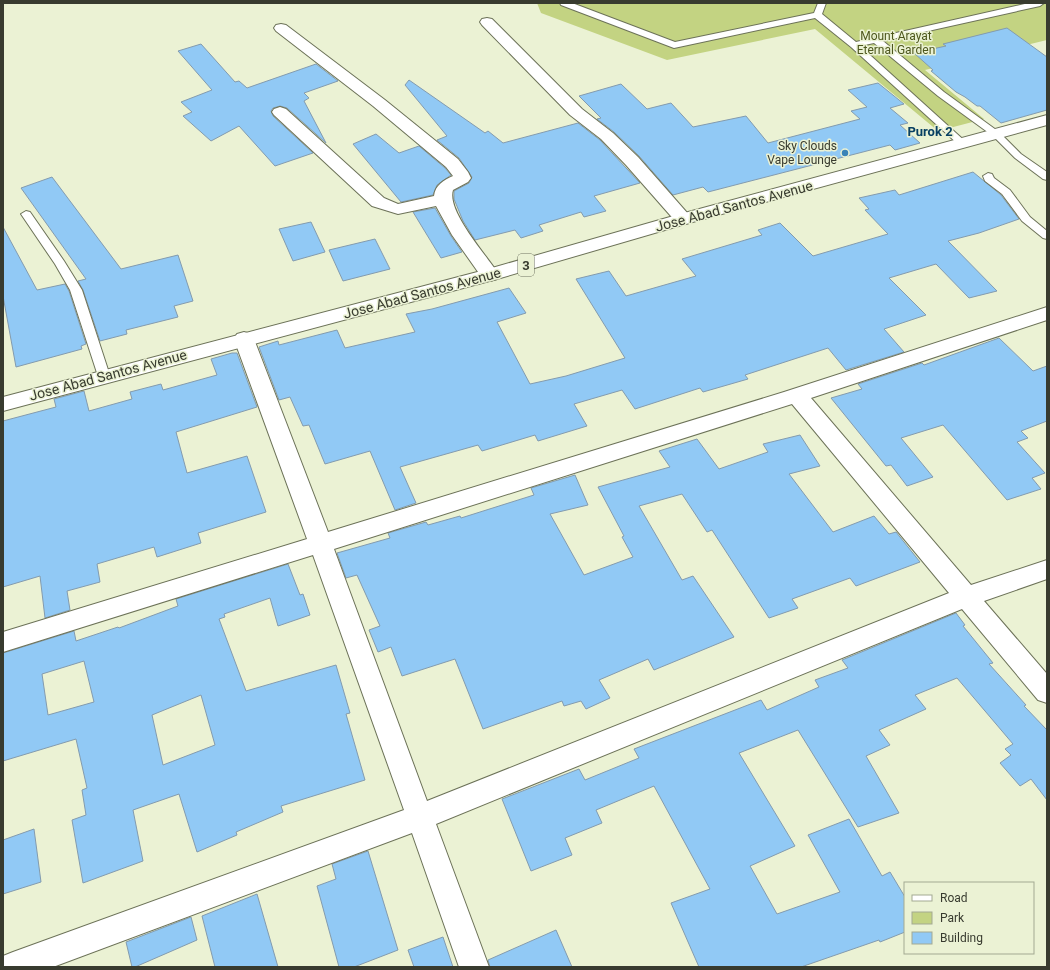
<svg xmlns="http://www.w3.org/2000/svg" width="1050" height="970" viewBox="0 0 1050 970" font-family="Roboto,sans-serif">
  <rect width="100%" height="100%" fill="#ebf2d4"/>
  <polygon fill="#c3d382" points="537,3 1047,3 1047,40 925,70 984,119 938,131 815,29 667,60 541,13"/>
  <g fill="#91c9f5" stroke="#839bae" fill-rule="evenodd">
    <polygon points="1007,28 1047,57 1047,110 1001,123 980,106 977,106 965,97 956,92 931,71 933,70 914,53 946,46 943,44"/>
    <polygon points="201,44 235,82 239,81 247,88 316,64 338,81 304,93 309,98 304,101 326,143 287,108 280,106 273,108 271,111 273,116 313,153 275,166 239,126 211,141 183,116 192,112 181,102 212,90 178,51"/>
    <polygon points="409,80 485,133 488,131 503,143 578,123 600,140 640,183 594,196 606,211 584,217 581,212 539,225 543,231 521,238 515,230 475,240 463,221 454,199 454,191 469,183 472,177 459,158 437,140 447,136 405,85"/>
    <polygon points="878,83 904,104 890,108 908,123 900,125 920,143 895,150 890,145 708,192 703,187 673,195 639,156 614,132 597,119 601,118 579,96 621,84 647,109 671,103 693,127 746,116 768,143 860,119 851,111 867,107 848,90"/>
    <polygon points="376,134 399,153 419,146 445,168 451,175 437,185 433,195 401,202 353,144"/>
    <polygon points="973,172 1001,195 1019,219 979,233 948,241 997,291 969,298 936,264 889,278 926,315 884,329 904,352 846,370 828,348 745,375 748,379 703,392 700,388 635,409 622,390 574,404 587,426 538,441 535,435 482,451 478,445 400,467 416,503 395,510 370,451 325,464 309,425 303,426 290,397 279,400 259,347 278,341 279,345 337,330 345,348 415,332 406,314 432,309 509,288 526,313 497,322 530,384 566,376 625,358 576,279 609,271 626,296 696,276 682,259 762,235 758,230 780,223 813,256 888,234 865,210 869,209 859,198 895,190 899,195"/>
    <polygon points="52,177 121,269 178,255 193,301 174,306 178,317 126,330 127,334 100,341 83,290 78,281 86,279 21,188"/>
    <polygon points="435,208 451,236 462,252 441,258 413,212"/>
    <polygon points="311,222 325,252 293,261 279,229"/>
    <polygon points="3,227 37,290 65,284 69,291 86,344 81,346 82,349 16,367 3,296"/>
    <polygon points="375,239 390,269 343,281 329,250"/>
    <polygon points="999,338 1033,371 1047,366 1047,421 1021,431 1028,438 1017,442 1045,473 1032,478 1041,489 1007,500 943,425 901,438 933,477 907,486 891,465 886,466 831,398 862,389 858,384 922,363 924,365"/>
    <polygon points="232,353 237,353 257,407 176,432 187,473 247,456 266,512 198,533 201,543 157,557 154,547 97,564 100,582 67,591 70,610 45,618 40,576 3,587 3,421 56,407 54,399 84,391 89,411 132,399 130,392 161,384 163,390 217,375 211,359"/>
    <polygon points="800,435 820,466 789,474 833,532 874,516 889,534 896,532 920,562 856,586 850,578 792,599 798,608 769,618 712,530 707,532 682,494 639,506 682,580 693,576 734,637 654,670 648,659 599,680 610,698 586,709 581,701 564,706 562,701 483,729 455,659 402,676 391,647 378,652 369,630 380,626 357,575 346,578 337,553 390,538 388,533 426,522 428,525 460,516 461,518 534,495 531,488 575,475 588,505 550,514 584,575 633,557 622,537 624,536 598,487 670,467 659,451 697,439 719,469 768,452 763,444"/>
    <path d="M288,564l12,31 3,-1 7,21 -32,11 -8,-28 -46,16 1,3 -6,2 27,72 90,-26 14,48 -4,1 19,66 -84,26 2,6 -47,20 1,3 -40,17 -18,-58 -46,16 10,51 -60,22 -11,-63 14,-5 -4,-25 5,-2 -11,-49 -73,22v-108l71,-22 2,10 42,-14 1,1 59,-22 -2,-7zM84,661l10,41 -46,13 -6,-41zM201,695l14,50 -52,20 -11,-50z"/>
    <polygon points="956,613 965,625 963,626 993,663 989,664 1026,705 1024,706 1047,730 1047,800 1031,779 1020,786 1000,763 1011,755 1005,749 1013,744 957,678 915,695 926,709 879,730 890,745 866,756 899,813 858,827 798,730 739,753 795,846 750,866 777,914 840,892 808,835 849,819 882,876 890,872 905,897 905,932 880,942 879,940 801,967 699,967 671,903 710,889 654,786 596,810 602,823 565,838 572,855 531,871 502,799 579,769 585,780 639,758 634,749 761,700 767,710 819,687 815,680 848,668 842,660"/>
    <polygon points="34,829 41,882 3,894 3,840"/>
    <polygon points="368,851 398,950 354,967 339,967 317,886 336,879 332,864"/>
    <polygon points="257,894 278,967 215,967 202,916"/>
    <polygon points="191,917 197,940 135,967 132,967 126,942"/>
    <polygon points="556,930 572,967 490,967 488,960"/>
    <polygon points="443,937 453,967 414,967 408,950"/>
  </g>
  <g fill="none" stroke-linecap="round" stroke-linejoin="round">
    <g stroke="#6c7258" stroke-width="2">
      <g id="lane">
        <polygon points="560,3 572,3 675,42 814,13 818,3 826,3 822,14 856,42 1029,3 1044,3 1040,6 883,41 944,92 999,132 1021,154 1047,172 1047,180 1043,179 1015,158 993,136 938,96 874,43 860,46 967,143 962,146 959,145 851,47 815,18 674,48 561,5"/>
        <polygon points="988,173 992,174 994,178 1010,190 1030,217 1047,231 1047,239 1043,238 1022,221 1002,194 985,181 983,176"/>
        <polygon points="26,211 30,212 64,261 82,290 110,376 108,379 104,380 100,379 98,376 70,290 55,264 21,214"/>
      </g>
    </g>
    <g stroke="#6c7258" stroke-width="2">
      <g id="street">
        <polygon points="487,18 492,19 582,109 613,133 638,157 689,215 692,219 689,223 683,224 677,223 626,165 601,139 570,115 482,25 480,22 482,19"/>
        <path d="M281,24l5,1 99,75 73,59 10,13 3,6 -3,4 -15,8c-7,21 35,67 46,85l-2,4 -7,2 -7,-2 -31,-44 -16,-29 -38,8 -26,-8 -98,-91 -2,-3 2,-3 6,-2 6,2 98,89 14,6 36,-8c1,-11 10,-16 19,-20l-7,-9 -73,-61 -97,-75 -2,-3 2,-3z"/>
        <path d="M1047,307v13l-236,78 160,187 76,-25v19l-63,22 63,73v29l-9,-3 -76,-91 -526,215 53,143h-30l-47,-134 -359,134h-50v-11l10,-4 391,-142 -91,-255 -310,97v-20l304,-93 -73,-200 3,-5 7,-2 7,2 3,5 74,193 456,-140zM792,404l157,189 -522,208 -93,-252z"/>
      </g>
    </g>
    <g stroke="#6c7258" stroke-width="2">
      <polygon id="highway" points="1047,115 1047,125 689,223 497,279 3,411 3,397 485,270 677,215"/>
    </g>
    <use href="#lane" fill="#fff" fill-rule="evenodd"/>
    <use href="#street" fill="#fff" fill-rule="evenodd"/>
    <use href="#highway" fill="#fff" fill-rule="evenodd"/>
  </g>
  <circle fill="#3983b7" stroke="#ebf2d4" stroke-width="1.5" cx="845" cy="153" r="4"/>
  <g text-anchor="middle" stroke-width="3" stroke-linejoin="round" paint-order="stroke">
    <g font-size="12" fill="#4d571d" stroke="#ebf2d4">
      <text x="896" y="40">Mount Arayat<tspan x="896" dy="14">Eternal Garden</tspan></text>
    </g>
    <g font-size="12" fill="#383b2f" stroke="#ebf2d4" text-anchor="end">
      <text x="837" y="150">Sky Clouds<tspan x="837" dy="14">Vape Lounge</tspan></text>
    </g>
    <g font-size="13" font-weight="bold" fill="#084062" stroke="#ebf2d4">
      <text x="930" y="136">Purok 2</text>
    </g>
    <rect fill="#ebf2d4" stroke="#6e7260" stroke-width="1" x="518" y="254" width="16" height="22" rx="3"/>
    <g font-size="13" font-weight="bold" fill="#383b2f">
      <text x="526" y="270">3</text>
    </g>
    <g font-size="14" fill="#383b2f" stroke="#ebf2d4">
      <text transform="translate(734 206) rotate(-15)" y="5">Jose Abad Santos Avenue</text>
      <text transform="translate(422 293) rotate(-15)" y="5">Jose Abad Santos Avenue</text>
      <text transform="translate(108 375) rotate(-15)" y="5">Jose Abad Santos Avenue</text>
    </g>
  </g>
  <rect width="1050" height="970" fill="none" stroke="#383b2f" stroke-width="8"/>
  <rect x="904" y="882" width="130" height="72" fill="#ebf2d4" stroke="#a3a992"/>
  <rect x="912" y="895" width="20" height="6" fill="#ffffff" stroke="#a3a992"/>
  <text x="940" y="902" font-size="12" fill="#383b2f">Road</text>
  <rect x="912" y="912" width="20" height="12" fill="#c3d382" stroke="#a3a992"/>
  <text x="940" y="922" font-size="12" fill="#383b2f">Park</text>
  <rect x="912" y="932" width="20" height="12" fill="#91c9f5" stroke="#a3a992"/>
  <text x="940" y="942" font-size="12" fill="#383b2f">Building</text>
</svg>
